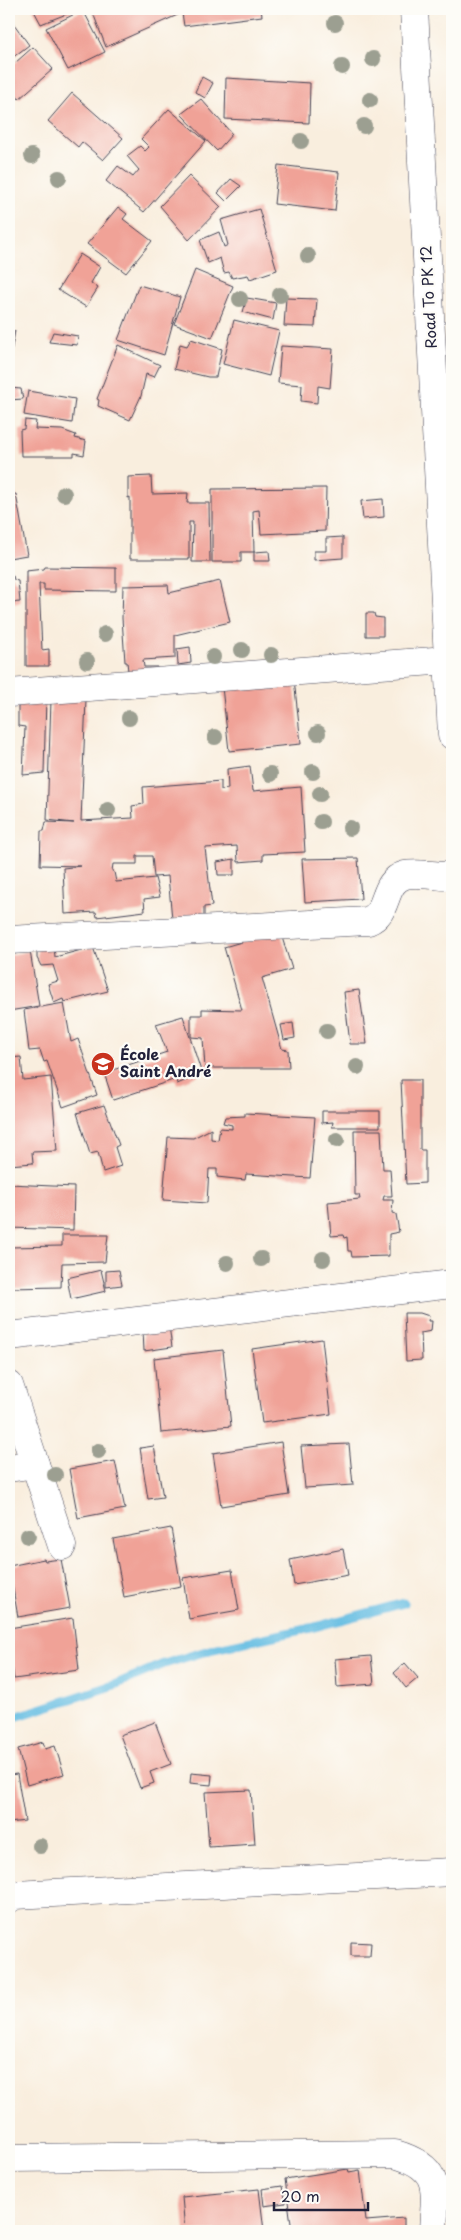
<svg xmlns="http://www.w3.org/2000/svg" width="461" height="2240" viewBox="0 0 461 2240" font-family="'Playpen Sans',sans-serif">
  <rect width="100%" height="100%" fill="#fdfcf7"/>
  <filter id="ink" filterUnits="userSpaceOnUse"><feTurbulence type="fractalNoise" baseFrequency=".02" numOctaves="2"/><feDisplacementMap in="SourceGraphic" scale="10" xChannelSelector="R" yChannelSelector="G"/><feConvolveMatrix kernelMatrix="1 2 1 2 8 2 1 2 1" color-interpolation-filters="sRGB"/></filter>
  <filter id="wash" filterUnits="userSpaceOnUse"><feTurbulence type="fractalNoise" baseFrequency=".0096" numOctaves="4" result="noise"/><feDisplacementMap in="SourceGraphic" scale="20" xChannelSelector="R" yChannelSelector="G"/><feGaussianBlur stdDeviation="1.12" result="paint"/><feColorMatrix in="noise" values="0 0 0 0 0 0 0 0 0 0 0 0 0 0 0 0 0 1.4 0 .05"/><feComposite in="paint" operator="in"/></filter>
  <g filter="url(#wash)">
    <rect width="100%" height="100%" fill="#f9eede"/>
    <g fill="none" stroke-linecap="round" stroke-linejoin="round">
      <polyline stroke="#65bde2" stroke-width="9" points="9,1719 114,1685 164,1664 213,1649 311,1628 404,1603"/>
    </g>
    <g id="blocks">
      <g fill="#f0a297">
        <polygon points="33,9 79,9 41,24"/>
        <polygon points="102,9 261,9 262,16 184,26 182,13 106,47 93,13"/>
        <polygon points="83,10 105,52 68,70 46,28"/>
        <polygon points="9,17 29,45 12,58 15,63 33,47 53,69 19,99 9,86"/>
        <polygon points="202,77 213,83 205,98 195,92"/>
        <polygon points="226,78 310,83 309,123 225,119"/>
        <polygon points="72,93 123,138 103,160 82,142 78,147 48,121"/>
        <polygon points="201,99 232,134 217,151 181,114"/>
        <polygon points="169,109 206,141 144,212 106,181 118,166 133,177 139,170 127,156 140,146 145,151 149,147 141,139"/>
        <polygon points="278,165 339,172 335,211 274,204"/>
        <polygon points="189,176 221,207 189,240 160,206"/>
        <polygon points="231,179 241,186 226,201 218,193"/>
        <polygon points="118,207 127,214 123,219 152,241 126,273 87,244"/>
        <polygon points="259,209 277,270 250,279 248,275 232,278 229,272 224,273 220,258 208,263 200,240 219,232 224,247 228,245 221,220"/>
        <polygon points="80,254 100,267 91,283 98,288 86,307 58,290"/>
        <polygon points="195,270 233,286 212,338 174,324"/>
        <polygon points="139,285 180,297 164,355 118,340"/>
        <polygon points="247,298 276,303 273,320 243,312"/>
        <polygon points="286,298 317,299 315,327 284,326"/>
        <polygon points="234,320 279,331 269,376 223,364"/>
        <polygon points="9,329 15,331 10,358 9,358"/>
        <polygon points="53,332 78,336 77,345 49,342"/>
        <polygon points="191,339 222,349 216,377 208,377 174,369 180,344 187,346"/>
        <polygon points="118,345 160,365 154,377 146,374 141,396 130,420 98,406 99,400 97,399"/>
        <polygon points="281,346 333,349 330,388 318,386 317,403 301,401 302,385 278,383"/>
        <polygon points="9,388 21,389 23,399 9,400"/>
        <polygon points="28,391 75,399 72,423 24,415"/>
        <polygon points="25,420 36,421 35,429 62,430 76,435 75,438 86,441 84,455 74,453 74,456 21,456 20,430 24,429"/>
        <polygon points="151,476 152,494 188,493 187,503 209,503 210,562 192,562 193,522 189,522 189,559 130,559 130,497 128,498 128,477"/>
        <polygon points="326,488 325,531 261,534 259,510 253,511 254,552 241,552 241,562 212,562 212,489"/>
        <polygon points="16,494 27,555 9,558 9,495"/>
        <polygon points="383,499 384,517 363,519 361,501"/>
        <polygon points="343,537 343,558 314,560 314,551 326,551 326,538"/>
        <polygon points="269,551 270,561 254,561 254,552"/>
        <polygon points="45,567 116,568 116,591 44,590 44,584 39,584 42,650 49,649 49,666 26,666 26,571 44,569"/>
        <polygon points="9,576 13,576 14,580 18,581 20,602 9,603"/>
        <polygon points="220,581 230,622 175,635 175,658 143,660 144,667 157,667 158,677 128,671 127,662 125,662 122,618 123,586 168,585 169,593"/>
        <polygon points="366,613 374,613 375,617 383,618 383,636 366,636"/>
        <polygon points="190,647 191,663 178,665 177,649"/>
        <polygon points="294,679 301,744 229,751 222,687"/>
        <polygon points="46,697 44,773 23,775 25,727 18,726 18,698"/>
        <polygon points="86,699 81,821 133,818 132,806 144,804 143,787 221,781 221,790 228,789 227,769 250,766 253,791 301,787 305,852 263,854 263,860 238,862 237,846 205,848 212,906 204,907 204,917 172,919 168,876 154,877 152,856 137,856 137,864 113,864 112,871 114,872 116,882 155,878 160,897 144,899 145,911 97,917 96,912 65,914 63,868 81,866 40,865 41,831 44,831 46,822 74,823 47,820 51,700"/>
        <polygon points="358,858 361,899 305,902 302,859"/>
        <polygon points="234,859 234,875 218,875 217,862"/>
        <polygon points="280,931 292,969 262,978 282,1049 288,1050 289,1068 205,1068 203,1038 191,1037 191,1015 202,1015 202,1009 242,1010 224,947"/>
        <polygon points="54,946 55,957 93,947 108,991 64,1002 63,999 54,1003 48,984 58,981 53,965 41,966 37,958 37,948"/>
        <polygon points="30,951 39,1006 9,1011 9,955"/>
        <polygon points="359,990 367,1044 350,1044 344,992"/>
        <polygon points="64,1003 71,1042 78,1039 97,1095 63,1107 47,1061 44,1062 40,1050 29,1051 24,1010"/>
        <polygon points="183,1016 202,1074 177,1084 176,1079 113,1100 104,1073 167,1052 156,1024"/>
        <polygon points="293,1023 295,1038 284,1040 281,1025"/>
        <polygon points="21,1057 23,1080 51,1077 57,1151 32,1152 33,1163 9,1165 9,1058"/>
        <polygon points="401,1080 420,1080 420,1150 425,1150 425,1183 406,1184"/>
        <polygon points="104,1105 119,1145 115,1147 121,1166 103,1172 98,1152 90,1154 77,1113"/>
        <polygon points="322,1111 380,1111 380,1127 332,1127 333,1122 322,1123"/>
        <polygon points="245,1113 315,1117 310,1178 246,1174 245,1180 217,1177 217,1169 209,1169 207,1203 163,1200 168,1137 193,1138 211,1129 211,1139 218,1140 220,1128 232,1129 232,1125 223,1123 225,1117 245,1116"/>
        <polygon points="354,1130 381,1130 383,1169 390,1169 392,1196 384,1196 383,1200 393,1200 392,1213 396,1214 399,1232 389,1234 389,1256 352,1257 351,1251 348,1251 347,1237 344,1238 343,1235 331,1236 328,1202 360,1199 359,1195 355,1195"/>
        <polygon points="9,1184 74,1187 73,1230 9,1228"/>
        <polygon points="62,1235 108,1235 105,1262 62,1263 61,1287 9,1288 9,1247 62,1246"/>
        <polygon points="101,1270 106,1291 71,1299 67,1278"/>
        <polygon points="119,1270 122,1285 106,1287 106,1271"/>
        <polygon points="404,1313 420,1313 429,1316 428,1321 432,1321 431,1331 421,1333 422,1360 406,1361"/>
        <polygon points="169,1326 172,1347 144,1351 143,1331"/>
        <polygon points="322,1339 331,1414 262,1423 252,1349"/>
        <polygon points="223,1350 231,1426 161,1433 154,1358"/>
        <polygon points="281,1442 289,1495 221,1506 213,1453"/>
        <polygon points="349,1444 353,1485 305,1488 301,1446"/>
        <polygon points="154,1446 163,1497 148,1499 140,1448"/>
        <polygon points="115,1461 125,1509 78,1518 69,1469"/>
        <polygon points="171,1528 181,1586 124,1597 113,1539"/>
        <polygon points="343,1549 348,1575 294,1585 290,1560"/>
        <polygon points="44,1559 45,1561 61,1559 70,1608 18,1617 9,1566"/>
        <polygon points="232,1570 239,1610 189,1619 183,1578"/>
        <polygon points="73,1618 79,1670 14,1679 9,1645 9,1628"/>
        <polygon points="371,1656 374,1684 337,1687 335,1659"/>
        <polygon points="405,1663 418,1678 406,1688 394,1673"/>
        <polygon points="155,1722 171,1764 150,1772 154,1783 140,1788 120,1735"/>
        <polygon points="43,1742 45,1749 55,1746 64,1774 27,1785 18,1749"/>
        <polygon points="191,1773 212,1775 211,1785 190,1783"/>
        <polygon points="17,1774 25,1821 9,1823 9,1775"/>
        <polygon points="251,1790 255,1844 209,1847 205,1792"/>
        <polygon points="351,1942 371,1943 370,1956 351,1956"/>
        <polygon points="348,2169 349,2172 360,2170 366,2221 404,2218 404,2231 292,2231 285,2179"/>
        <polygon points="282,2186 285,2203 264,2206 262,2189"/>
        <polygon points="259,2189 264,2231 185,2231 182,2197"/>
      </g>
    </g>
  </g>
  <g filter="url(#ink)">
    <use href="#blocks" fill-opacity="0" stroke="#424153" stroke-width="1"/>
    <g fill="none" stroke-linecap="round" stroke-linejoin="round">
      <g stroke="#424153" stroke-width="29">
        <g id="minor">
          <polyline points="9,693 447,660"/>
          <path d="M9,940l359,-19c22,-8 13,-39 37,-46 11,-3 35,1 47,2"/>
          <polyline points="9,1336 452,1284"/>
          <polyline points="9,1385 62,1546"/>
          <polyline points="9,1468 35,1464"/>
          <polyline points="9,1899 15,1895 452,1872"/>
          <path d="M9,2158l386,-4c48,14 40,35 38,77"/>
        </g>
      </g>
      <g stroke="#424153" stroke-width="29">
        <polyline id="primary" points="414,9 452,735"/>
      </g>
      <use href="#minor" stroke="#fff" stroke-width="28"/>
      <use href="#primary" stroke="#fff" stroke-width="28"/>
    </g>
    <g fill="#9c9f91">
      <circle cx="335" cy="23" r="8"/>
      <circle cx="373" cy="59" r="8"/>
      <circle cx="342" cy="67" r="8"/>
      <circle cx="370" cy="100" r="8"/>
      <circle cx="364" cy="126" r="8"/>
      <circle cx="301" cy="141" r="8"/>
      <circle cx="32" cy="156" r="8"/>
      <circle cx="59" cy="178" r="8"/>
      <circle cx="308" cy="256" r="8"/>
      <circle cx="280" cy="295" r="8"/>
      <circle cx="240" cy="299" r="8"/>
      <circle cx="64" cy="494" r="8"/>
      <circle cx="105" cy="634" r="8"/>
      <circle cx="242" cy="650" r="8"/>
      <circle cx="271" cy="655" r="8"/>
      <circle cx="213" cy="657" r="8"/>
      <circle cx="87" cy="661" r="8"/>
      <circle cx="129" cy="718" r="8"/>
      <circle cx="318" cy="733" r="8"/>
      <circle cx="215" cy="737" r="8"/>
      <circle cx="313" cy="772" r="8"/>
      <circle cx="270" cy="774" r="8"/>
      <circle cx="320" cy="794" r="8"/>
      <circle cx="108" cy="810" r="8"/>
      <circle cx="321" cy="822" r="8"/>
      <circle cx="350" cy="828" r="8"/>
      <circle cx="327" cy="1031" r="8"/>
      <circle cx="357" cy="1067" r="8"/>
      <circle cx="337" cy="1140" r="8"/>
      <circle cx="261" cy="1259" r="8"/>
      <circle cx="323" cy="1259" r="8"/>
      <circle cx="227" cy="1263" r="8"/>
      <circle cx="98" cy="1451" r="8"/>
      <circle cx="55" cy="1475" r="8"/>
      <circle cx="28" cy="1536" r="8"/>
      <circle cx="40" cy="1846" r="8"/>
    </g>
  </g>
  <defs>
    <g id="school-disc" transform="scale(1.25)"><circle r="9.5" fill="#c8321e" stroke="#fdfcf7"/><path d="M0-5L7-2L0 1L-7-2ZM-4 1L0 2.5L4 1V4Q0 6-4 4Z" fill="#fff"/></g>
  </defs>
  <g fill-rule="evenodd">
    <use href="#school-disc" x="103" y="1064"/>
  </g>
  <g text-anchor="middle" stroke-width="4.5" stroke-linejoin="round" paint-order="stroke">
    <g font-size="15" fill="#22223b" stroke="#fdfcf7">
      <text transform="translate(429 297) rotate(-93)" y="5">Road To PK 12</text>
    </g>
    <g font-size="15" font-weight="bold" fill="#22223b" stroke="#fdfcf7" text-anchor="start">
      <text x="120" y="1060">École<tspan x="120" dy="17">Saint André</tspan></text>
    </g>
  </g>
  <rect width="461" height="2240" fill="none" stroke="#fdfcf7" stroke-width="30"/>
  <path d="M274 2202v8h94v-8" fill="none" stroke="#22223b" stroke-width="2.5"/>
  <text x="281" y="2202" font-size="15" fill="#22223b" stroke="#fdfcf7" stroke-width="4" paint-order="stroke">20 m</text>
</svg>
